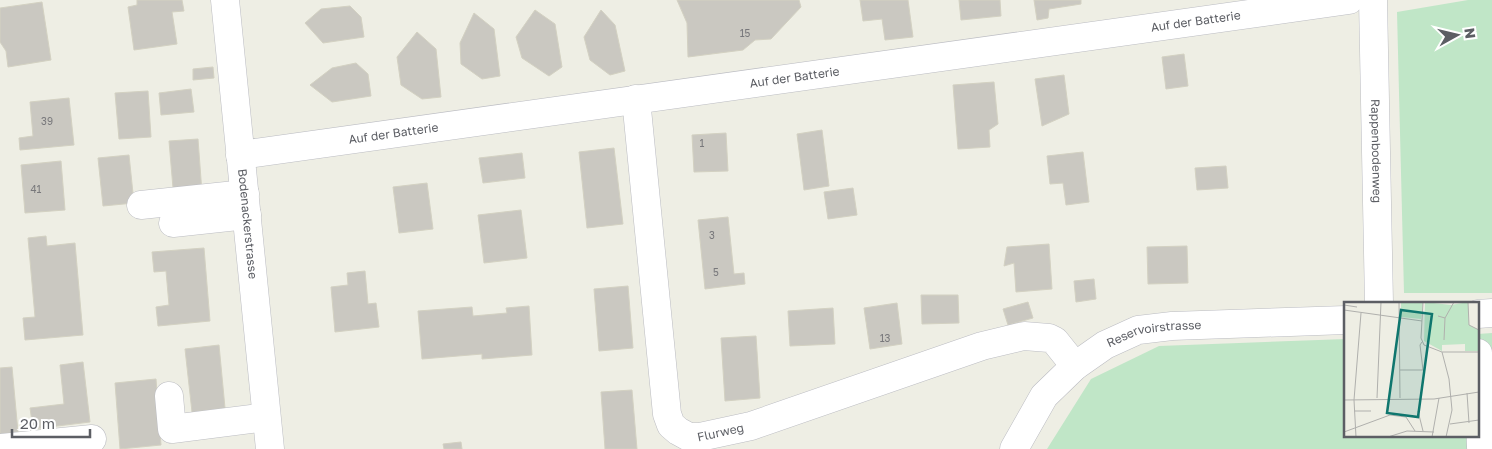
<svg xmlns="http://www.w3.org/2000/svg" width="1492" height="449" viewBox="0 0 1492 449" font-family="'Golos Text',sans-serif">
  <rect width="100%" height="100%" fill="#eeeee4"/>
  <g fill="#c0e6c7">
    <polygon points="1468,0 1492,0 1492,293 1404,293 1397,12"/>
    <polygon points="1492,333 1492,449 1047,449 1091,379 1159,346 1346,339 1346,435 1478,435 1478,334"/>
  </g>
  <g fill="#cac8c1" stroke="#d3d1c2">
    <polygon points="137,0 182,0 184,11 172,12 177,44 134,50 128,7 137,5"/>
    <polygon points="677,0 799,0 801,7 771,39 755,40 743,50 688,57 687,23"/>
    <polygon points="860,0 908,0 913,37 885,40 882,19 863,21"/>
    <polygon points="959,0 1000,0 1001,16 961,20"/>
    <polygon points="1034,0 1081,0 1081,4 1049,9 1048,18 1037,20"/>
    <polygon points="42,2 51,60 8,67 6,51 0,42 0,8"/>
    <polygon points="350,6 361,17 364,37 323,43 305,23 321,9"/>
    <polygon points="535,10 555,24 562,67 549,76 522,58 516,37"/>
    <polygon points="601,10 615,25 625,71 610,75 590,60 584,37"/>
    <polygon points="474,13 494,29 500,76 482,79 461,64 460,43"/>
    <polygon points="417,32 436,49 441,97 422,99 401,85 397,57"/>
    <polygon points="1184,54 1188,86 1166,89 1162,57"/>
    <polygon points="356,63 368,74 371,96 332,102 310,85 332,68"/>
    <polygon points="213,67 214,78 193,80 193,69"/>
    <polygon points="1064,75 1069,114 1042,126 1035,79"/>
    <polygon points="994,82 998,124 989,130 990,147 958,149 953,85"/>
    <polygon points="191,89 194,112 161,115 159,93"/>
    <polygon points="148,91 151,137 119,139 115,93"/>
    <polygon points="69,98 74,145 20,150 19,138 33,136 30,102"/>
    <polygon points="822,130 829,186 804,190 797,134"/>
    <polygon points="726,133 728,171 694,172 692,135"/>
    <polygon points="198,139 202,193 173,188 169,141"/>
    <polygon points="614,148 623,224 587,228 579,152"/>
    <polygon points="1083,152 1089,202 1066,205 1063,183 1050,184 1047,156"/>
    <polygon points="522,153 525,178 483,183 479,158"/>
    <polygon points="129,155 134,203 103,206 98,158"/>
    <polygon points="61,161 65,210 25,213 21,165"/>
    <polygon points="1226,166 1228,188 1197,190 1195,168"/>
    <polygon points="427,183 433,229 399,233 393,187"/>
    <polygon points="853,188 857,215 828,219 824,192"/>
    <polygon points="521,210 527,258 484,263 478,215"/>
    <polygon points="728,217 734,274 744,273 745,284 705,289 698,220"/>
    <polygon points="46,236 47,246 75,243 83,335 25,340 23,318 35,317 28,238"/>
    <polygon points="1049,244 1052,289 1016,292 1014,263 1004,266 1007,247"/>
    <polygon points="1187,246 1188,283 1148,284 1147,247"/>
    <polygon points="204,248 210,321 158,326 156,307 169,305 166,271 154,272 152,252"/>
    <polygon points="365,271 368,304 376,303 379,327 335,332 331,287 348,285 347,273"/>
    <polygon points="1094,279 1096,299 1076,302 1074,281"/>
    <polygon points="628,286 633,348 599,351 594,289"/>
    <polygon points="921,295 958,295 959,323 922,324"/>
    <polygon points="1028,302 1033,318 1008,325 1003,309"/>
    <polygon points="897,303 902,344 870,349 864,308"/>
    <polygon points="529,306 532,355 482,359 482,354 422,359 418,311 472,307 473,316 507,313 506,308"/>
    <polygon points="833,308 835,344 790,346 788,311"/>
    <polygon points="756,336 760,398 725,401 721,338"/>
    <polygon points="219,345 225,408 192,412 185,349"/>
    <polygon points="83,362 90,422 33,429 30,408 64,404 60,365"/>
    <polygon points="12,367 18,432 0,434 0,368"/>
    <polygon points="156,379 161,445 120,449 115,383"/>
    <polygon points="632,390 637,449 605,449 601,392"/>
    <polygon points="461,442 462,449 444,449 443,444"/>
  </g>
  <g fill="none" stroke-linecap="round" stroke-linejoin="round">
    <g stroke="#bbbcc2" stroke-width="29">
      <g id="minor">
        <path id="s1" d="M225,0l45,449"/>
        <path id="s2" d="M1373,0l6,303"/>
        <path id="s3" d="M636,99l31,315 4,11 7,6 11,6h11l51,-11 231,-80 42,-10 25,2 6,3 20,25"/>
        <path id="s4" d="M240,155l1109,-155"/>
        <polyline points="141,205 245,194"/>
        <polyline points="173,223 247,215"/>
        <polyline points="1478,314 1492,313"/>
        <polyline points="1478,353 1481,447"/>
        <polyline points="169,396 172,429 266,417"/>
        <polyline points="0,448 92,439"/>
        <path id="s5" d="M1014,449l30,-53 31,-30 30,-21 33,-15 34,-4 174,-6"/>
      </g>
    </g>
    <use href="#minor" stroke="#fff" stroke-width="28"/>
  </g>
  <g text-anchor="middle" stroke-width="4.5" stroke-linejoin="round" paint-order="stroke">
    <g font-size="10" fill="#78787b">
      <text x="745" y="37">15</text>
      <text x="47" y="125">39</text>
      <text x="702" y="147">1</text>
      <text x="36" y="193">41</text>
      <text x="712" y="239">3</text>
      <text x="716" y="276">5</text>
      <text x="885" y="342">13</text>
    </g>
    <g font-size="12" fill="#5c5e64" stroke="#fff">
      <text dy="4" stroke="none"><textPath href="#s4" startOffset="965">Auf der Batterie</textPath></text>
      <text dy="4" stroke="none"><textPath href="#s4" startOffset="560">Auf der Batterie</textPath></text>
      <text dy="4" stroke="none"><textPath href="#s4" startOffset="155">Auf der Batterie</textPath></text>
      <text dy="4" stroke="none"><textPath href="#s2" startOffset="151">Rappenbodenweg</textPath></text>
      <text dy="4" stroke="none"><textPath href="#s1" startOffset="225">Bodenackerstrasse</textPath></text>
      <text dy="4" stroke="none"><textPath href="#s5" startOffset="192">Reservoirstrasse</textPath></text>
      <text dy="4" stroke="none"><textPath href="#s3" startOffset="382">Flurweg</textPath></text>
    </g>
  </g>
  <g transform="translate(1344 302)">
    <rect width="135" height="135" fill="#eeeee4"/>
    <path d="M57,0h22l-2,17 -20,-2zM81,0l26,3 17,-3 1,23 10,5v21h-14v-7l-23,1v6l-18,-10z" fill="#c0e6c7"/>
    <path fill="none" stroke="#b0b0ad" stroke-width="1" d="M0,0v3l13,2M55,0l1,96M79,0l-2,36 3,7 18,7h37M124,0l1,23 10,5M0,8l78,11M94,14l7,2 -1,22M101,16l9,-16M98,50l7,27 3,31 -6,27M56,68h23l-3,-25 2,-3M123,91l2,30M33,96l4,-96M0,98l90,-1 45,-7M10,109h17M74,109l5,20M106,122l29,-4M0,130l46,-17 16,2 9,14M12,135l-2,-37 7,-87M44,135l19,-6 27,1M88,135l7,-39"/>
    <path fill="#0f766e" fill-opacity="0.15" stroke="#0f766e" stroke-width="2.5" d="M57,8l31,4 -14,103 -31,-4z"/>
    <rect width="135" height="135" fill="none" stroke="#5c5e64" stroke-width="2.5"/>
  </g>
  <g transform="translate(1457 35) rotate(82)" stroke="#ffffff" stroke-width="4" paint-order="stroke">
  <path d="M0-4L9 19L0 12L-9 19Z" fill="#5c5e64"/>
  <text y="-8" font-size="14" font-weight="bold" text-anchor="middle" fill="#5c5e64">N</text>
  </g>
  <path d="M12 429v8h78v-8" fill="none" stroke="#5c5e64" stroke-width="2.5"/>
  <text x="20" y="429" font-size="15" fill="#5c5e64" stroke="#ffffff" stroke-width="4" paint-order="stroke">20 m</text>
</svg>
